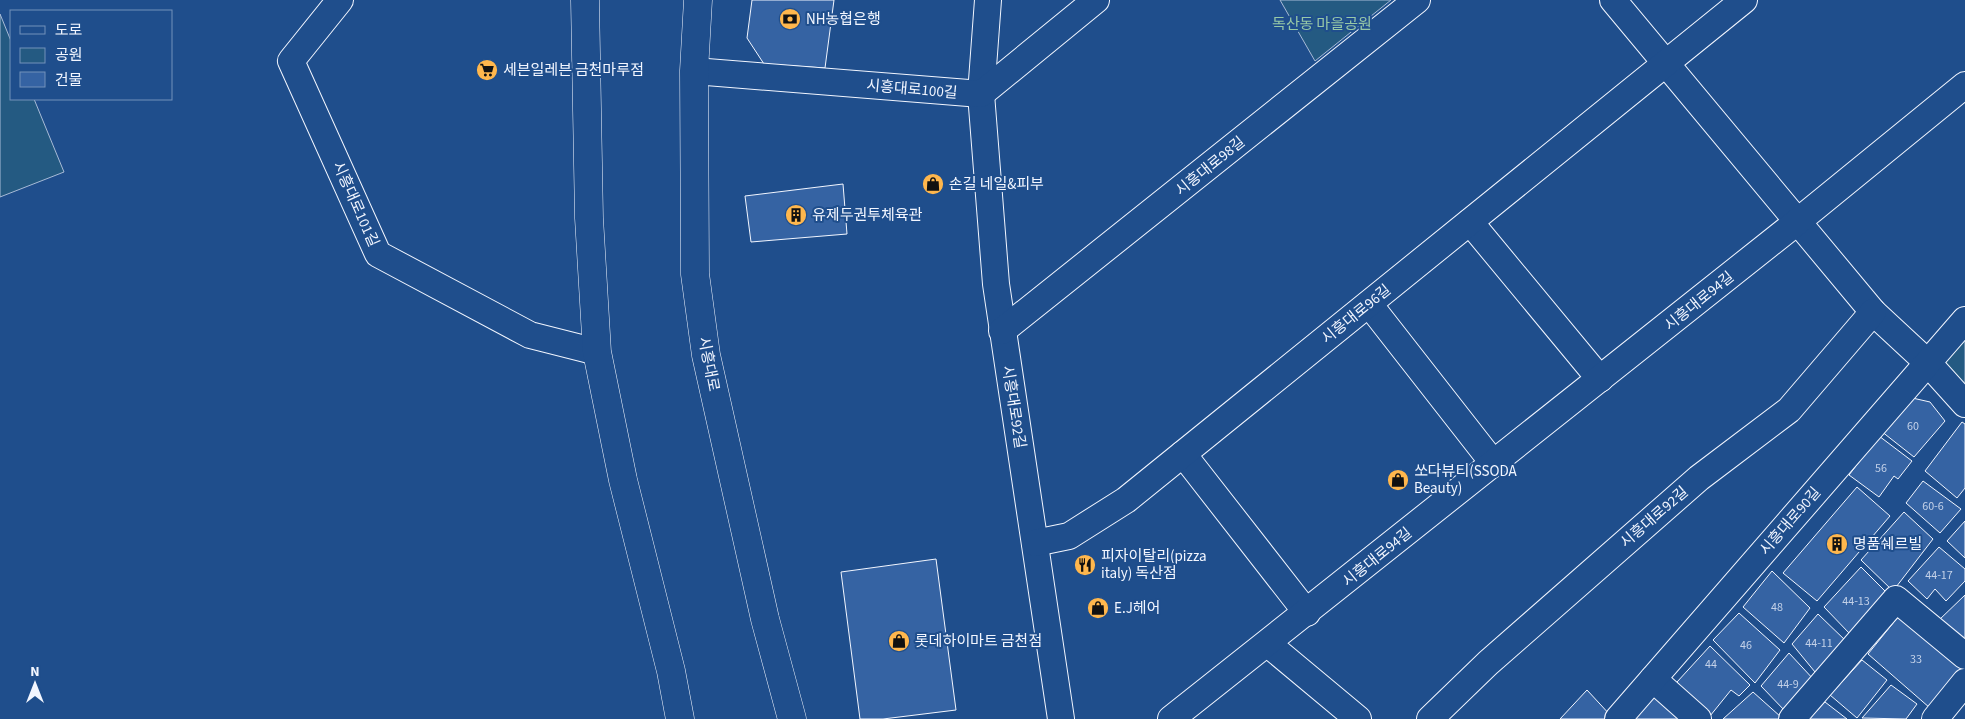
<svg xmlns="http://www.w3.org/2000/svg" width="1965" height="719" viewBox="0 0 1965 719" font-family="'Source Sans 3','Noto Sans KR',sans-serif">
  <rect width="100%" height="100%" fill="#1f4e8c"/>
  <g fill="#245a82" stroke="#a8bbd7">
    <polygon points="1280,0 1391,0 1315,61"/>
    <polygon points="0,14 11,41 11,99 34,99 64,172 0,197"/>
    <polygon points="1965,322 1965,391 1933,358"/>
  </g>
  <g fill="#3563a3" stroke="#f2f6ff">
    <polygon points="752,0 834,0 825,68 764,64 747,38"/>
    <polygon points="843,184 847,234 751,242 745,196"/>
    <polygon points="1908,397 1930,402 1945,421 1914,457 1881,431"/>
    <polygon points="1962,422 1965,424 1965,488 1957,498 1925,471"/>
    <polygon points="1879,436 1912,461 1898,479 1894,476 1879,497 1849,475"/>
    <polygon points="1923,481 1961,509 1940,533 1906,503"/>
    <polygon points="1857,487 1890,516 1817,601 1783,573"/>
    <polygon points="1904,512 1933,539 1893,591 1861,560"/>
    <polygon points="1965,521 1965,558 1947,541"/>
    <polygon points="1939,547 1965,569 1965,581 1946,601 1935,589 1927,599 1908,581"/>
    <polygon points="936,559 956,710 883,719 860,719 841,572"/>
    <polygon points="1861,567 1888,594 1850,634 1824,607"/>
    <polygon points="1772,571 1810,608 1784,643 1743,607"/>
    <polygon points="1965,595 1965,647 1938,621"/>
    <polygon points="1902,612 1964,664 1930,708 1868,654"/>
    <polygon points="1739,613 1780,650 1755,683 1713,640"/>
    <polygon points="1818,614 1847,642 1815,672 1792,644"/>
    <polygon points="1710,646 1750,685 1739,696 1731,690 1710,716 1677,682"/>
    <polygon points="1789,653 1815,681 1786,712 1761,686"/>
    <polygon points="1862,660 1887,680 1857,718 1830,695"/>
    <polygon points="1891,685 1917,704 1906,719 1862,718"/>
    <polygon points="1587,690 1612,717 1610,719 1560,719"/>
    <polygon points="1657,690 1686,719 1635,719"/>
    <polygon points="1753,692 1781,717 1779,719 1723,719"/>
    <polygon points="1825,702 1847,719 1809,719"/>
  </g>
  <g fill="none" stroke-linecap="round" stroke-linejoin="round">
    <g stroke="#f2f6ff" stroke-width="28">
      <g id="street">
        <polyline points="340,0 291,61 378,254 530,335 597,352"/>
        <polyline points="988,0 981,94 996,284 1061,719"/>
        <polyline points="1613,0 1873,312 1928,363 1965,404"/>
        <polyline points="694,71 981,94 1096,0"/>
        <polyline points="1470,222 1600,379"/>
        <polyline points="1369,304 1494,464"/>
        <polyline points="1002,331 1417,0"/>
        <polyline points="1183,454 1307,613"/>
        <polyline points="1035,543 1069,536 1126,500 1744,0"/>
        <polyline points="1268,644 1358,719"/>
        <polyline points="1653,679 1698,719"/>
        <polyline points="1171,719 1797,222 1965,85"/>
        <polyline points="1430,719 1488,663 1699,478 1789,410 1873,312"/>
        <polyline points="1618,719 1965,320"/>
        <polyline points="1792,719 1896,599 1965,656"/>
        <polyline points="1935,719 1965,682"/>
      </g>
    </g>
    <g stroke="#f2f6ff" stroke-width="29">
      <g id="primary">
        <polyline points="585,0 589,218 597,352 623,480 671,671 680,719"/>
        <polyline points="698,0 694,71 695,274 706,355 765,619 792,719"/>
      </g>
    </g>
    <use href="#street" stroke="#1f4e8c" stroke-width="26"/>
    <use href="#primary" stroke="#1f4e8c" stroke-width="28"/>
  </g>
  <defs>
    <g id="bank-disc" transform="scale(1.125)"><circle r="9.5" fill="#ffb74d" stroke="#1f4e8c"/><path d="M-6-4H6V4H-6ZM0-2.3a2.3 2.3 0 1 0 0 4.6a2.3 2.3 0 1 0 0-4.6Z" fill="#111"/></g>
    <g id="supermarket-disc" transform="scale(1.125)"><circle r="9.5" fill="#ffb74d" stroke="#1f4e8c"/><path d="M-6-5.5h2.5l.6 2H6L4.5 2H-2.5L-4.4-4H-6ZM-1.5 3.2a1.3 1.3 0 1 0 .1 0ZM3 3.2a1.3 1.3 0 1 0 .1 0Z" fill="#111"/></g>
    <g id="shop-disc" transform="scale(1.125)"><circle r="9.5" fill="#ffb74d" stroke="#1f4e8c"/><path d="M-5-2.5h2.3a2.7 3.5 0 0 1 5.4 0H5L5.5 6h-11ZM-1.5-2.5h3a1.5 2.3 0 0 0-3 0Z" fill="#111"/></g>
    <g id="building-disc" transform="scale(1.125)"><circle r="9.5" fill="#ffb74d" stroke="#1f4e8c"/><path d="M-4-6H4V6H1V3H-1V6H-4ZM-2.5-4.3h1.7v1.8h-1.7ZM.8-4.3h1.7v1.8H.8ZM-2.5-1h1.7V.8h-1.7ZM.8-1h1.7V.8H.8Z" fill="#111"/></g>
    <g id="restaurant-disc" transform="scale(1.125)"><circle r="9.5" fill="#ffb74d" stroke="#1f4e8c"/><path d="M-5-6h1v4h1v-4h1v4h1v-4h1v5L-1.5 .5V6h-2V.5L-5-1ZM5-6V6H3V1.5H1.5Q1.5-4 5-6Z" fill="#111"/></g>
  </defs>
  <g fill-rule="evenodd">
    <use href="#bank-disc" x="790" y="19"/>
    <use href="#supermarket-disc" x="487" y="70"/>
    <use href="#shop-disc" x="933" y="184"/>
    <use href="#building-disc" x="796" y="215"/>
    <use href="#shop-disc" x="1398" y="480"/>
    <use href="#building-disc" x="1837" y="544"/>
    <use href="#restaurant-disc" x="1085" y="565"/>
    <use href="#shop-disc" x="1098" y="608"/>
    <use href="#shop-disc" x="899" y="641"/>
  </g>
  <g text-anchor="middle" stroke-width="4" stroke-linejoin="round" paint-order="stroke">
    <g font-size="12" fill="#c3d1e8">
      <text x="1913" y="430">60</text>
      <text x="1881" y="472">56</text>
      <text x="1933" y="510">60-6</text>
      <text x="1939" y="579">44-17</text>
      <text x="1856" y="605">44-13</text>
      <text x="1777" y="611">48</text>
      <text x="1819" y="647">44-11</text>
      <text x="1746" y="649">46</text>
      <text x="1916" y="663">33</text>
      <text x="1711" y="668">44</text>
      <text x="1788" y="688">44-9</text>
    </g>
    <g font-size="15" fill="#f2f6ff" stroke="#1f4e8c" text-anchor="start">
      <text x="806" y="24">NH농협은행</text>
      <text x="503" y="75">세븐일레븐 금천마루점</text>
      <text x="949" y="189">손길 네일&amp;피부</text>
      <text x="812" y="220">유제두권투체육관</text>
      <text x="1414" y="476">쏘다뷰티(SSODA<tspan x="1414" dy="17">Beauty)</tspan></text>
      <text x="1853" y="549">명품쉐르빌</text>
      <text x="1101" y="561">피자이탈리(pizza<tspan x="1101" dy="17">italy) 독산점</tspan></text>
      <text x="1114" y="613">E.J헤어</text>
      <text x="915" y="646">롯데하이마트 금천점</text>
    </g>
    <g font-size="15" fill="#97c8a6" stroke="#1f4e8c">
      <text x="1322" y="29">독산동 마을공원</text>
    </g>
    <g font-size="15" fill="#f2f6ff" stroke="#1f4e8c">
      <text transform="translate(912 89) rotate(5)" y="5">시흥대로100길</text>
      <text transform="translate(1210 166) rotate(-39)" y="5">시흥대로98길</text>
      <text transform="translate(356 204) rotate(66)" y="5">시흥대로101길</text>
      <text transform="translate(1699 301) rotate(-39)" y="5">시흥대로94길</text>
      <text transform="translate(1356 314) rotate(-39)" y="5">시흥대로96길</text>
      <text transform="translate(709 364) rotate(79)" y="5">시흥대로</text>
      <text transform="translate(1014 407) rotate(81)" y="5">시흥대로92길</text>
      <text transform="translate(1654 517) rotate(-41)" y="5">시흥대로92길</text>
      <text transform="translate(1790 521) rotate(-49)" y="5">시흥대로90길</text>
      <text transform="translate(1377 557) rotate(-39)" y="5">시흥대로94길</text>
    </g>
  </g>
  <rect x="10" y="10" width="162" height="90" fill="#1f4e8c" stroke="#7391ba"/>
  <rect x="20" y="26" width="25" height="8" fill="#1f4e8c" stroke="#7391ba"/>
  <text x="55" y="35" font-size="15" fill="#f2f6ff">도로</text>
  <rect x="20" y="48" width="25" height="15" fill="#245a82" stroke="#7391ba"/>
  <text x="55" y="60" font-size="15" fill="#f2f6ff">공원</text>
  <rect x="20" y="72" width="25" height="15" fill="#3563a3" stroke="#7391ba"/>
  <text x="55" y="85" font-size="15" fill="#f2f6ff">건물</text>
  <g transform="translate(35 684)" stroke="#1f4e8c" stroke-width="4" paint-order="stroke">
  <path d="M0-4L9 19L0 12L-9 19Z" fill="#f2f6ff"/>
  <text y="-8" font-size="14" font-weight="bold" text-anchor="middle" fill="#f2f6ff">N</text>
  </g>
</svg>
